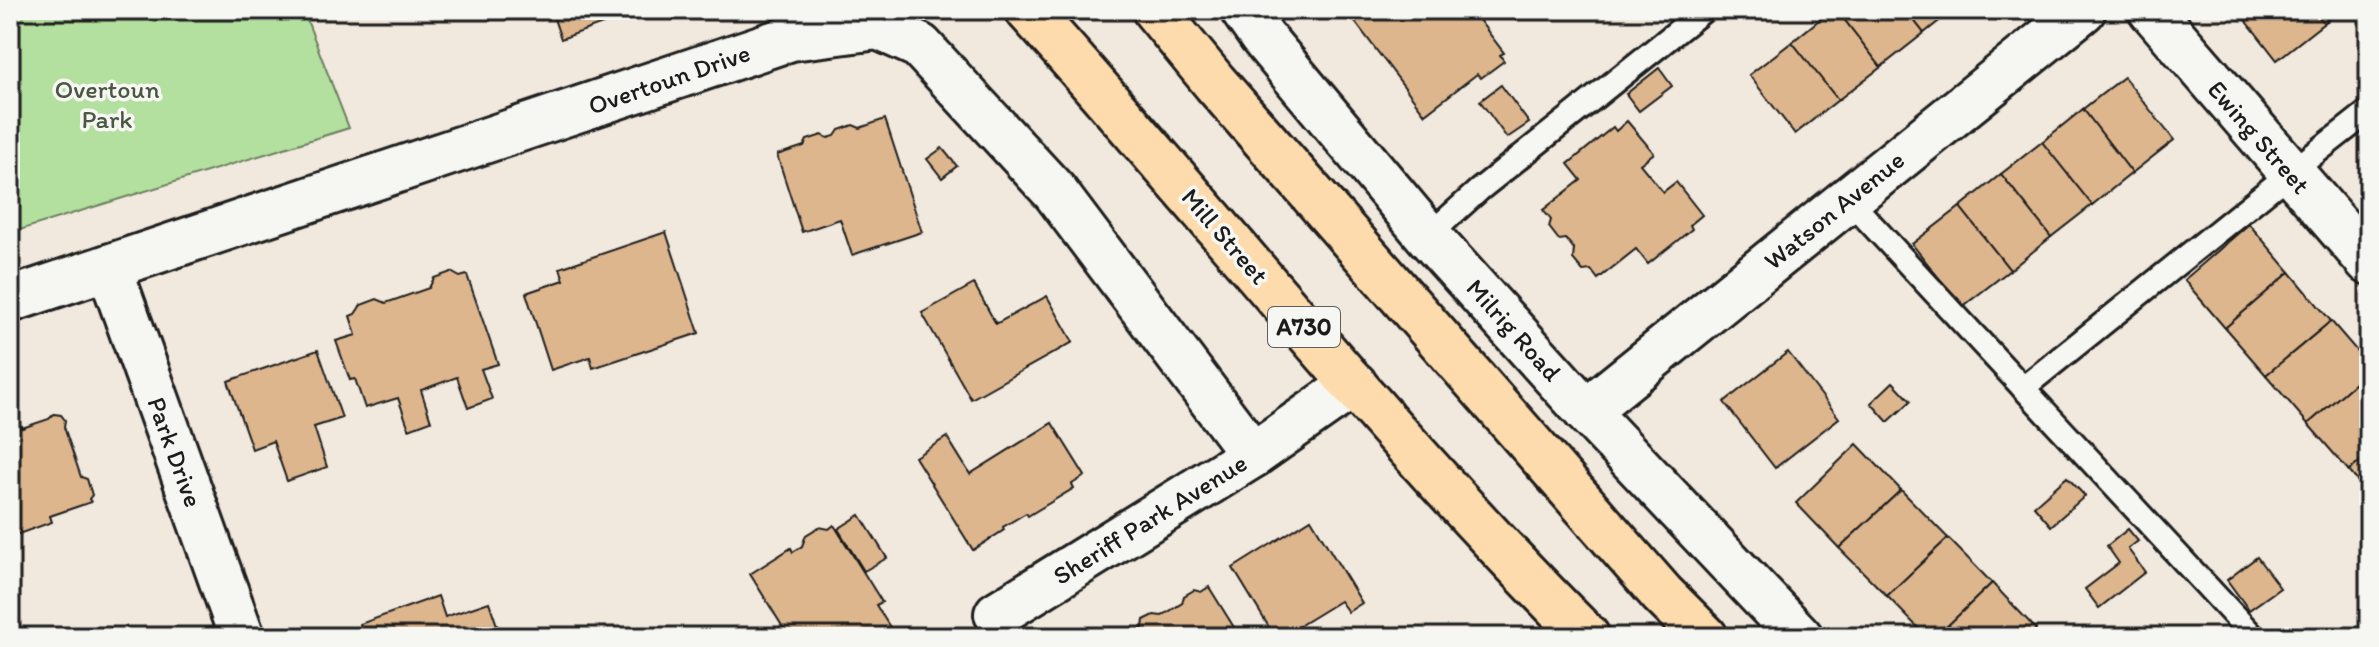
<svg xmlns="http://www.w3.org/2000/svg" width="2379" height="647" viewBox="0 0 2379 647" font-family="Itim,sans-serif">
  <rect width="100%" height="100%" fill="#f1e9de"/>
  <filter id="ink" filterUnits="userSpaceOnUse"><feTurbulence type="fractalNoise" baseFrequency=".0125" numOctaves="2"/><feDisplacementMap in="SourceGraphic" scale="16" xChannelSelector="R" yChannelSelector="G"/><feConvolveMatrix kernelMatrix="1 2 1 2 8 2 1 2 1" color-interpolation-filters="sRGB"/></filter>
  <g filter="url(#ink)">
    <polygon fill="#b3e09e" stroke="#687e5d" stroke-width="2" points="10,10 303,10 349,128 10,233"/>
    <g fill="#ddb68e" stroke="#1c1c1c" stroke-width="2">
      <polygon points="551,10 611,10 614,20 561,39"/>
      <polygon points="1346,10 1476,10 1473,12 1504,53 1500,55 1504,61 1481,78 1477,74 1425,114"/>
      <polygon points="1831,10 1837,10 1881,67 1838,100 1792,42"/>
      <polygon points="1837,10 1906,10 1924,33 1881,67"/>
      <polygon points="1906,10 1953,10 1924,33"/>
      <polygon points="2238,10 2314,10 2324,23 2277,60"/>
      <polygon points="2314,10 2341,10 2324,23"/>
      <polygon points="1792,42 1838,100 1795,134 1749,75"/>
      <polygon points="1659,68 1672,86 1639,111 1626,94"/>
      <polygon points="2124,77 2174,140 2132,173 2083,109"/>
      <polygon points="1501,85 1529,123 1507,138 1480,101"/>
      <polygon points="2083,109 2132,173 2092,205 2042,142"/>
      <polygon points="885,119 922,232 852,255 840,219 802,232 777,155 804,146 807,140 822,135 828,138 835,136 839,130 853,125 860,128"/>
      <polygon points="1627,121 1654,153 1640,164 1663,192 1676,182 1702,215 1690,225 1692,229 1648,264 1636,249 1598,279 1591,270 1583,271 1573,259 1574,249 1566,239 1559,240 1549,227 1551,220 1543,210 1581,180 1568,164 1613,127 1616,131"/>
      <polygon points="2042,142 2092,205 2051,237 2001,174"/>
      <polygon points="942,148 957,166 942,178 927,159"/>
      <polygon points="2001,174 2051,237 2010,270 1960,207"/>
      <polygon points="1960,207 2010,270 1962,307 1912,244"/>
      <polygon points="2249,224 2290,272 2225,328 2184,280"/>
      <polygon points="666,232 699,333 593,368 590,357 551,370 526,293 564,280 560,268"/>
      <polygon points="451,272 460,277 467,275 498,364 481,369 492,399 468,408 457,377 421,390 431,421 409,429 398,398 365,408 355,379 350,380 336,341 356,335 350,316 355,314 361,305 377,299 386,303 429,288 434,278"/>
      <polygon points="2290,272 2331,321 2266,375 2225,328"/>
      <polygon points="974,284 996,324 1047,296 1073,342 971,399 922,313"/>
      <polygon points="2331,321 2369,365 2369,371 2308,424 2266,375"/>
      <polygon points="318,350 342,418 314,427 327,467 287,481 273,441 252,449 228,381"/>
      <polygon points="1788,352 1839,418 1775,468 1724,402"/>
      <polygon points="2369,371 2369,454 2349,471 2308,424"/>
      <polygon points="1893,382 1911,401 1888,422 1871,403"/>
      <polygon points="54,414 61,415 65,420 64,427 81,477 87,479 92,495 89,499 91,502 50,516 52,522 13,536 10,528 10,423 17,428 22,426 22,428 49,419"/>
      <polygon points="1052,423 1085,476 1072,484 1074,488 1028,516 1026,513 1003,527 1004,530 973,550 915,457 947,437 970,474"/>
      <polygon points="1857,444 1901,490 1839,548 1796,503"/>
      <polygon points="2369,454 2369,495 2349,471"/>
      <polygon points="2067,477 2085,496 2051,526 2034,506"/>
      <polygon points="1901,490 1948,538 1887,596 1839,548"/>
      <polygon points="860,515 887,558 864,571 838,529"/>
      <polygon points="1311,519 1362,603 1348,612 1340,601 1281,637 1275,637 1233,568"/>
      <polygon points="834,525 882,602 876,605 896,637 789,637 750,574 791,548 793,552 802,546 806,535 819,527 829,529"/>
      <polygon points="2128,529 2138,541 2128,549 2145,572 2099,608 2085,589 2119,563 2107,546"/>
      <polygon points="1948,538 1992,583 1936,637 1927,637 1887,596"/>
      <polygon points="2257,557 2280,588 2249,610 2227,580"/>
      <polygon points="1992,583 2036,629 2028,637 1936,637"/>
      <polygon points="1209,587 1240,637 1138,637 1135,632 1143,628 1144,620 1154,615 1162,616 1182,603 1184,596 1194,590 1201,592"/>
      <polygon points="438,596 445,617 489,602 501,637 365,637 360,624"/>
    </g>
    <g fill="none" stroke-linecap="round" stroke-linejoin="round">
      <g stroke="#1c1c1c" stroke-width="28">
        <g id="lane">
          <polyline points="1848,199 2254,637"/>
          <polyline points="1428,236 1479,190 1704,10"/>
          <polyline points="2023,388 2290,173 2369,111"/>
        </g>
      </g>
      <g stroke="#1c1c1c" stroke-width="50">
        <g id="street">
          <polyline points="1243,10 1262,37 1428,236 1586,411 1800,637"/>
          <polyline points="2151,10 2369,262"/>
          <polyline points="109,267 242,637"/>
          <polyline points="10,300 791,38 878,27 920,46 1055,192 1253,455"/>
          <polyline points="1586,411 2083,10"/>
          <polyline points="997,614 1253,455 1354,384"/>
        </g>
      </g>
      <g stroke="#1c1c1c" stroke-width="50">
        <g id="primary">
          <path d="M1028,10c187,208 361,429 559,627"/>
          <polyline points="1155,10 1215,83 1662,594 1705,637"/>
        </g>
      </g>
      <use href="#lane" stroke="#f6f6f2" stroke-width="22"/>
      <use href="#street" stroke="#f6f6f2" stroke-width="44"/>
      <use href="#primary" stroke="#fedbac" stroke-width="44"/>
    </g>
  </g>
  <g text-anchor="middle" stroke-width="7" stroke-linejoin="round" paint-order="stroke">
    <rect fill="#f6f6f2" stroke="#5d5d5c" stroke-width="2" x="1268" y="307" width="72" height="40" rx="6"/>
    <g font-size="24" font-weight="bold" fill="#1c1c1c">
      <text x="1304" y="335">A730</text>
    </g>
    <g font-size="26" fill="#1c1c1c" stroke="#f6f6f2">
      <text transform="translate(669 79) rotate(-19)" y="9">Overtoun Drive</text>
      <text transform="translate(2259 137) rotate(49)" y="9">Ewing Street</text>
      <text transform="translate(1834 210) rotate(-39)" y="9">Watson Avenue</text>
      <text transform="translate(1225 236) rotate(49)" y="9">Mill Street</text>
      <text transform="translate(1514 330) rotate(48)" y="9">Milrig Road</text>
      <text transform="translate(175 452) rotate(70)" y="9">Park Drive</text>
      <text transform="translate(1150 519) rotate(-32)" y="9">Sheriff Park Avenue</text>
    </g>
    <g font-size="26" fill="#495743" stroke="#f6f6f2">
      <text x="107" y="98">Overtoun<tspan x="107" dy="30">Park</tspan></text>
    </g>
  </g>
  <rect width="2379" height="647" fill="none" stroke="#f6f6f2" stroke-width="40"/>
  <rect x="20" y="20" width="2339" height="607" fill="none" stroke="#1c1c1c" stroke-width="3" filter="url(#ink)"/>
</svg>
